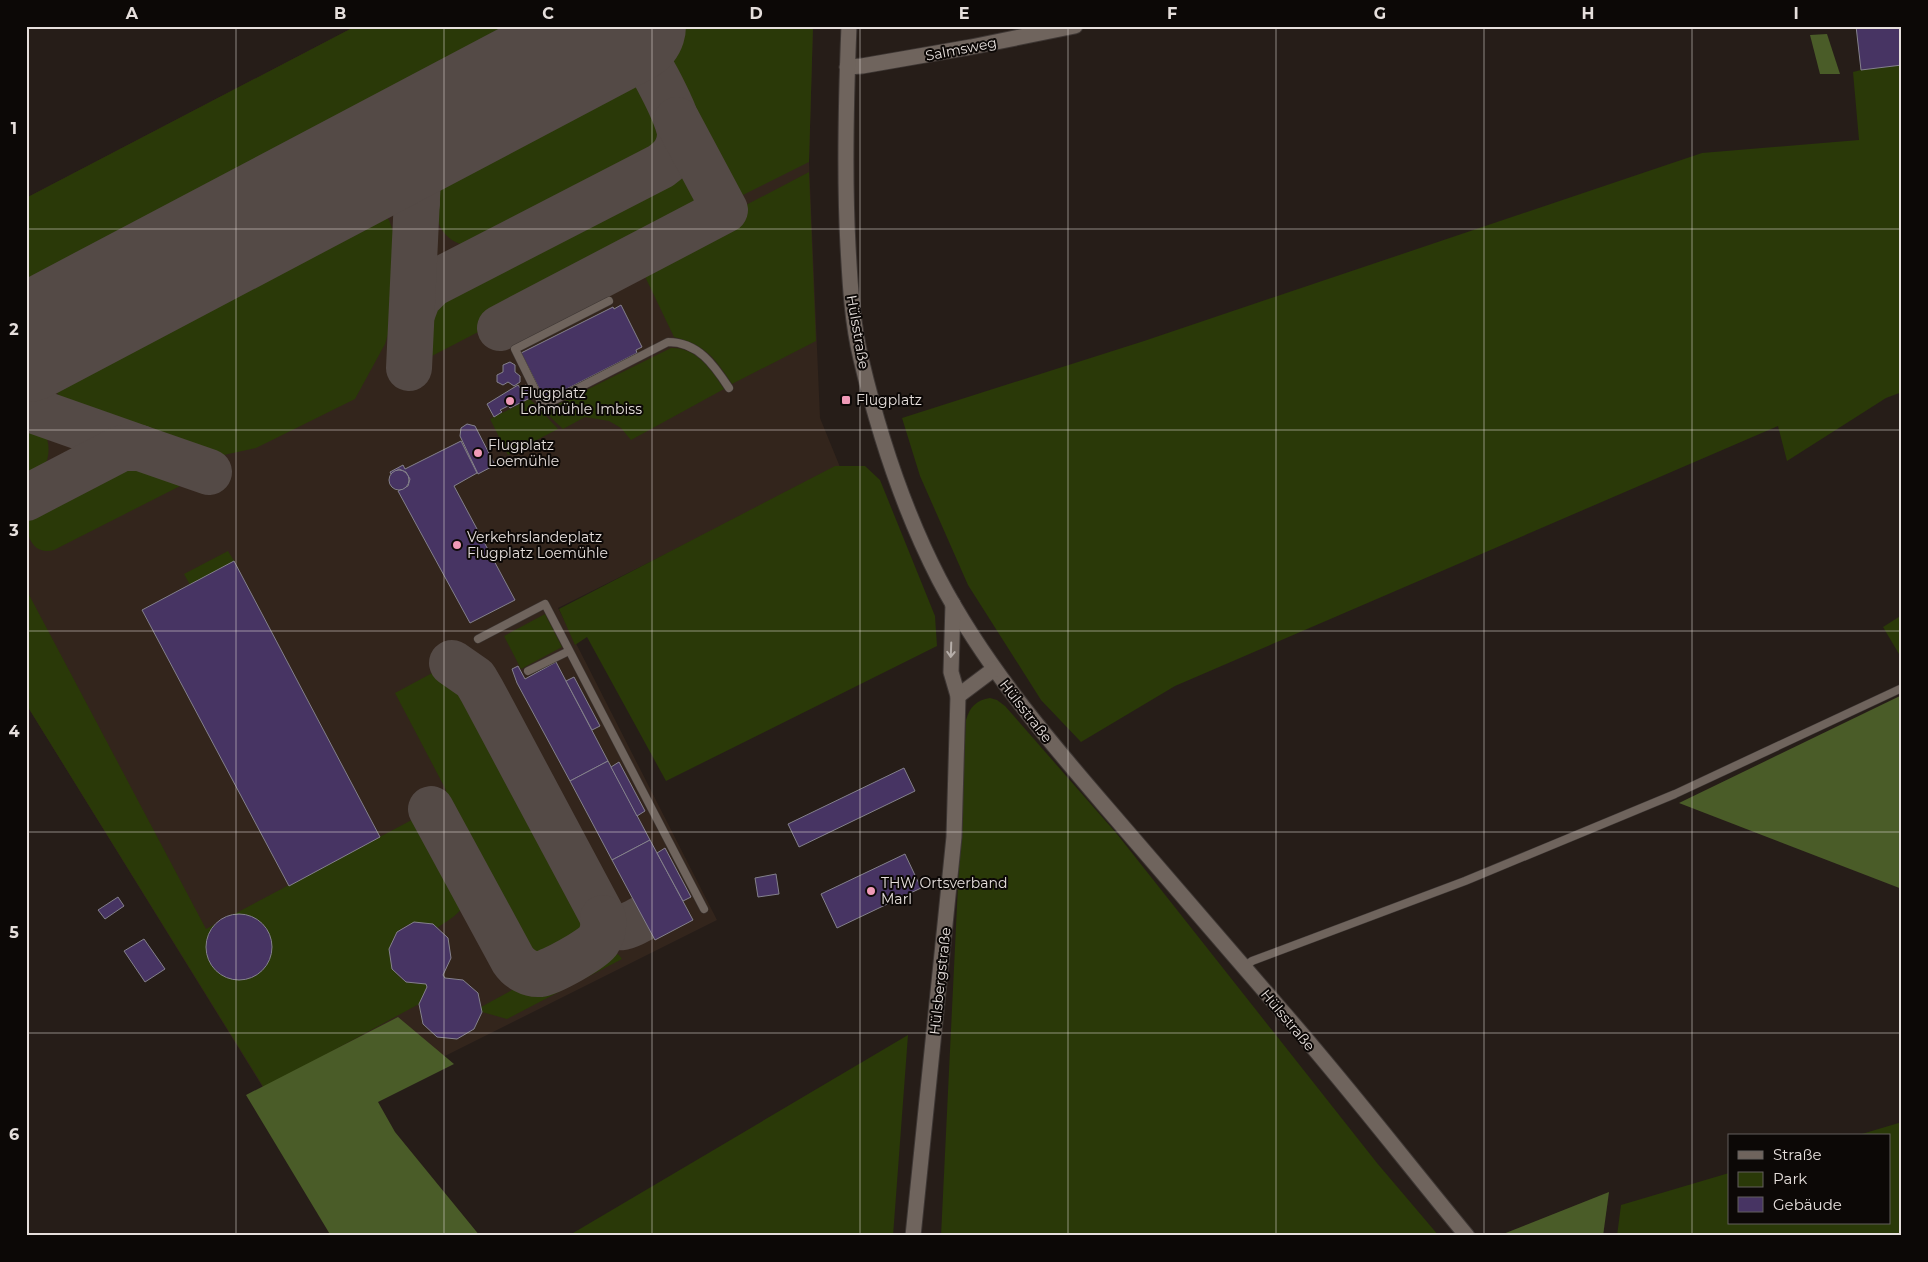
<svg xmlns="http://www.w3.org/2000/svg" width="1928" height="1262" viewBox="0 0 1928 1262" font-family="Montserrat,sans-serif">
  <rect width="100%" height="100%" fill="#261d18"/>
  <polygon fill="#33251c" points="356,26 813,26 809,162 820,418 840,467 558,608 717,920 291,1133 26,704 26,198"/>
  <g fill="#2a3908">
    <polygon points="356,26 575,26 26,312 26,198"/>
    <polygon points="686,26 813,26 809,162 737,198 731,198 650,45"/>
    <polygon points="1902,65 1902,392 1886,398 1787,461 1778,426 1175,686 1081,742 1041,700 968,585 920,476 902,418 1144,341 1702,153 1859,140 1853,72 1861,70"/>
    <path d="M612,68c10,1 22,2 30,9 6,6 10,16 14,23 14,28 14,44 -11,64l-152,79c-24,7 -49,2 -56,-25 -2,-9 -1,-18 -1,-27 1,-20 0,-32 18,-44l145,-76z"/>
    <path d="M684,166l9,5 17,31 1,4 -3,7 -278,144c1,-21 -4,-50 12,-66z"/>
    <path d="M809,172l7,169 -84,43c-18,-27 -25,-38 -58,-47l-35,-73 8,-7z"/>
    <polygon points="361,203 377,208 389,220 395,236 388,334 385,344 355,399 256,448 219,456 201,456 183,452 79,417 71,412 64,405 54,387 53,368 59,353 343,205"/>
    <path d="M671,348c25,-1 41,22 53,41l-93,51 -10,-12 -12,-7 -24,-4 -22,12 -19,-18z"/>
    <polygon points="530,399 558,429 508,455 490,419"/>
    <path d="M26,419c33,12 27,52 0,68z"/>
    <path d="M129,457l11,1 49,17 1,6 -136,69c-24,6 -28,-18 -28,-35l8,-8z"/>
    <polygon points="835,466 865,466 880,480 935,616 937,646 666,781 587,637 575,645 559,609"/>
    <polygon points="228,551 234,561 190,585 184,574"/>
    <path d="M26,589l180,340 217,-115 43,79c1,18 -16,26 -29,35 -4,-4 -8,-4 -14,-5 -36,-4 -45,46 -16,59 5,2 14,2 19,2l1,3 -8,17 -155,84 -238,-384z"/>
    <polygon points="545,614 562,647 521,669 504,636"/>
    <polygon points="1902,615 1902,659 1883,627"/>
    <path d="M436,671l24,15 8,9 119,225c1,7 1,13 -4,19 -4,6 -13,9 -19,13 -16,8 -29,17 -43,1l-81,-149 6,-5v-9l-51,-97z"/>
    <path d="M990,698l7,2 8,6 112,128 260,329 62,73h-498l25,-516c4,-13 10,-20 24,-22z"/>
    <polygon points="609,950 619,955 622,959 507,1019 482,1012 481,1007 525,983 532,986 543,985"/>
    <polygon points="908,1035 893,1236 568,1236"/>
    <polygon points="1902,1122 1902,1236 1617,1236 1621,1205 1729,1173 1729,1223 1889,1223 1889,1136 1855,1136"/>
  </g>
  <g fill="#4a5c28">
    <polygon points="1827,34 1840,74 1820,74 1810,35"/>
    <polygon points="1902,695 1902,889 1679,803"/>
    <polygon points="398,1017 454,1064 378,1102 395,1132 480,1236 331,1236 246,1095"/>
    <polygon points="1609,1192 1603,1236 1498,1236"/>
  </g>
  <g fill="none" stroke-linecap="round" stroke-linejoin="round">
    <g stroke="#544a46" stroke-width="46">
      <path d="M348,174c35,-12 57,-10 69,29"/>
      <path d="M412,314l6,-16 14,-14 229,-118c11,-8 19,-17 19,-32 0,-14 -28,-68 -38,-79 -4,-5 -10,-9 -16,-11 -16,-6 -30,1 -45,7"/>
      <polyline points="500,328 725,210 677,120"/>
      <polyline points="26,346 36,339"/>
      <path d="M409,368l10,-212c3,-13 9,-22 20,-30"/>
      <polyline points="26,405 35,411 140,448"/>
      <polyline points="26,498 122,448 140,448 209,472"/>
      <path d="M452,663l23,16 7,12 124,232c14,9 24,2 37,-5"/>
      <path d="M431,809l82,151c6,9 17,15 27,14 10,-1 53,-25 58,-33 5,-7 6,-14 5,-23"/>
    </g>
    <polyline stroke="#544a46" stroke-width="116" points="26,344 628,26"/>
  </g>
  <g fill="#473463" stroke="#84818c">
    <polygon points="1856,26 1902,26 1902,65 1861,70"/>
    <polygon points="621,305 642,347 636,350 637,353 545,400 521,353 613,307 614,309"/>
    <polygon points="510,362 515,365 515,372 520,376 520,382 514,386 508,382 503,385 497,382 497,375 503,372 503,365"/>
    <polygon points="518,385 520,388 526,385 532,397 510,408 508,406 500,410 502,412 494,417 487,404"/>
    <polygon points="467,424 475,426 495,465 478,474 460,436 461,428"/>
    <polygon points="461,441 477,473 454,486 515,600 470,623 398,491 408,486 410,479 406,472 399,469 391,474 390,472 403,465 405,469"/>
    <circle cx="399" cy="480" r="10"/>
    <polygon points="234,561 380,837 289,886 142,610"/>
    <polygon points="556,662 608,761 570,781 517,683 512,669 518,666 525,679"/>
    <polygon points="574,677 600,726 592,730 566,681"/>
    <polygon points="608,761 650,840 612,860 570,781"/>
    <polygon points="619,762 645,811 637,816 611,767"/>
    <polygon points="904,768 915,791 799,847 788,824"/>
    <polygon points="650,840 693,920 655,940 612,860"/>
    <polygon points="665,848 691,897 683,901 657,853"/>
    <polygon points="905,854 921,888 837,928 821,894"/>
    <polygon points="776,874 779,894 758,897 755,878"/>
    <polygon points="118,897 124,906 105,919 98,910"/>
    <circle cx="239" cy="947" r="33"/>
    <polygon points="414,922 433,924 448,938 451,958 443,975 445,978 463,980 478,993 482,1012 474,1029 457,1039 437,1037 423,1024 419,1004 427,987 426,984 406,982 392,969 389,949 397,932"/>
    <polygon points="144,939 165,969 145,982 124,951"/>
  </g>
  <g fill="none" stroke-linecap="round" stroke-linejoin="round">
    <g stroke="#3e3734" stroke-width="9">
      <g id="lane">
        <path d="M609,301l-94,48 28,57 125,-64c30,0 46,23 61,46"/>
        <polyline points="478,639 545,604 704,909"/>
        <polyline points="528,671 569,651"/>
        <polyline points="1243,968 1252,961 1465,881 1675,794 1902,688"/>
      </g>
    </g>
    <g stroke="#3e3734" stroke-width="17">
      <polyline id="street" points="847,67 862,66 971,47 1075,26"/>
    </g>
    <g stroke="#3e3734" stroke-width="17">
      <g id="secondary">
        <path d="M849,26c-3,73 -5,147 -1,220 2,37 4,76 13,113 18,76 42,150 78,220 44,84 105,156 167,228 58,68 117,136 176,204 64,73 123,150 185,225"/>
        <polyline points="958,696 994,669"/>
        <polyline points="913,1236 954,837 958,696 951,672 953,604"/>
      </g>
    </g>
    <use href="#lane" stroke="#6f645d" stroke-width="8"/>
    <use href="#street" stroke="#6f645d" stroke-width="15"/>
    <use href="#secondary" stroke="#6f645d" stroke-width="15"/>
  </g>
  <defs><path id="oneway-shaft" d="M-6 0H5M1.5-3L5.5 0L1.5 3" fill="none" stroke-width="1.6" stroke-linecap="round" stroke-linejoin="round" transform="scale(1.25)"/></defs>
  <use stroke="#b6aea9" href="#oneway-shaft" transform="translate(951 650) rotate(92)"/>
  <path fill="none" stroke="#e6dfdc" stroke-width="1" stroke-opacity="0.55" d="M236,26v1210M444,26v1210M652,26v1210M860,26v1210M1068,26v1210M1276,26v1210M1484,26v1210M1692,26v1210M26,229h1876M26,430h1876M26,631h1876M26,832h1876M26,1033h1876"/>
  <g fill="#f09ab7" stroke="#0c0806" stroke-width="2">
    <rect x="841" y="395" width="10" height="10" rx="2.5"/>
    <circle cx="510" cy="401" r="5"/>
    <circle cx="478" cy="453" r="5"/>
    <circle cx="457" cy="545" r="5"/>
    <circle cx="871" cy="891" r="5"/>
  </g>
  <g text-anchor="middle" stroke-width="4" stroke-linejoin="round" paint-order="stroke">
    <g font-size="14" fill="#e6dfdc" stroke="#0c0806">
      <text transform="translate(961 49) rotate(-11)" y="5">Salmsweg</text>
      <text transform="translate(858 332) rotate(80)" y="5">Hülsstraße</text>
      <text transform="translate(1026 711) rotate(52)" y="5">Hülsstraße</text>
      <text transform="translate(940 981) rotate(-84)" y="5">Hülsbergstraße</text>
      <text transform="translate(1288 1020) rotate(50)" y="5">Hülsstraße</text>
    </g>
    <g font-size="14" fill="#e6dfdc" stroke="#0c0806" text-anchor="start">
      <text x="520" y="398">Flugplatz<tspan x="520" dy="16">Lohmühle Imbiss</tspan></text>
      <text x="856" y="405">Flugplatz</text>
      <text x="488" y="450">Flugplatz<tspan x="488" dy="16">Loemühle</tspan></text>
      <text x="467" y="542">Verkehrslandeplatz<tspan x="467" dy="16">Flugplatz Loemühle</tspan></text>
      <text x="881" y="888">THW Ortsverband<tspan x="881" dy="16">Marl</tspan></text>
    </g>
  </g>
  <rect width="1928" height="1262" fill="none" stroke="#0c0806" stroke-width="55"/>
  <rect x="1728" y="1134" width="162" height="90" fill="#0c0806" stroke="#635e5c"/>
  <rect x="1738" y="1151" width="25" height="8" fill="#6f645d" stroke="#635e5c"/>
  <text x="1773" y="1160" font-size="15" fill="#e6dfdc">Straße</text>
  <rect x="1738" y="1172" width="25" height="15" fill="#2a3908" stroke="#635e5c"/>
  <text x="1773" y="1184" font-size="15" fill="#e6dfdc">Park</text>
  <rect x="1738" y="1197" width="25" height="15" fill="#473463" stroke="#635e5c"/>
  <text x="1773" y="1210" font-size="15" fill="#e6dfdc">Gebäude</text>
  <rect x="28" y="28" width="1872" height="1206" fill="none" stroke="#e6dfdc" stroke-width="2"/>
  <g font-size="16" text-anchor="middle" font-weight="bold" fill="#e6dfdc">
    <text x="132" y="19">A</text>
    <text x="340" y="19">B</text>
    <text x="548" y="19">C</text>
    <text x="756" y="19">D</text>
    <text x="964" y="19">E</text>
    <text x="1172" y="19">F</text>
    <text x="1380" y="19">G</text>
    <text x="1588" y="19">H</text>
    <text x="1796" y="19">I</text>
    <text x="14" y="134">1</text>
    <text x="14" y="335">2</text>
    <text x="14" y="536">3</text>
    <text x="14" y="737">4</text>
    <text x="14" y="938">5</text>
    <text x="14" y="1140">6</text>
  </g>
</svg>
